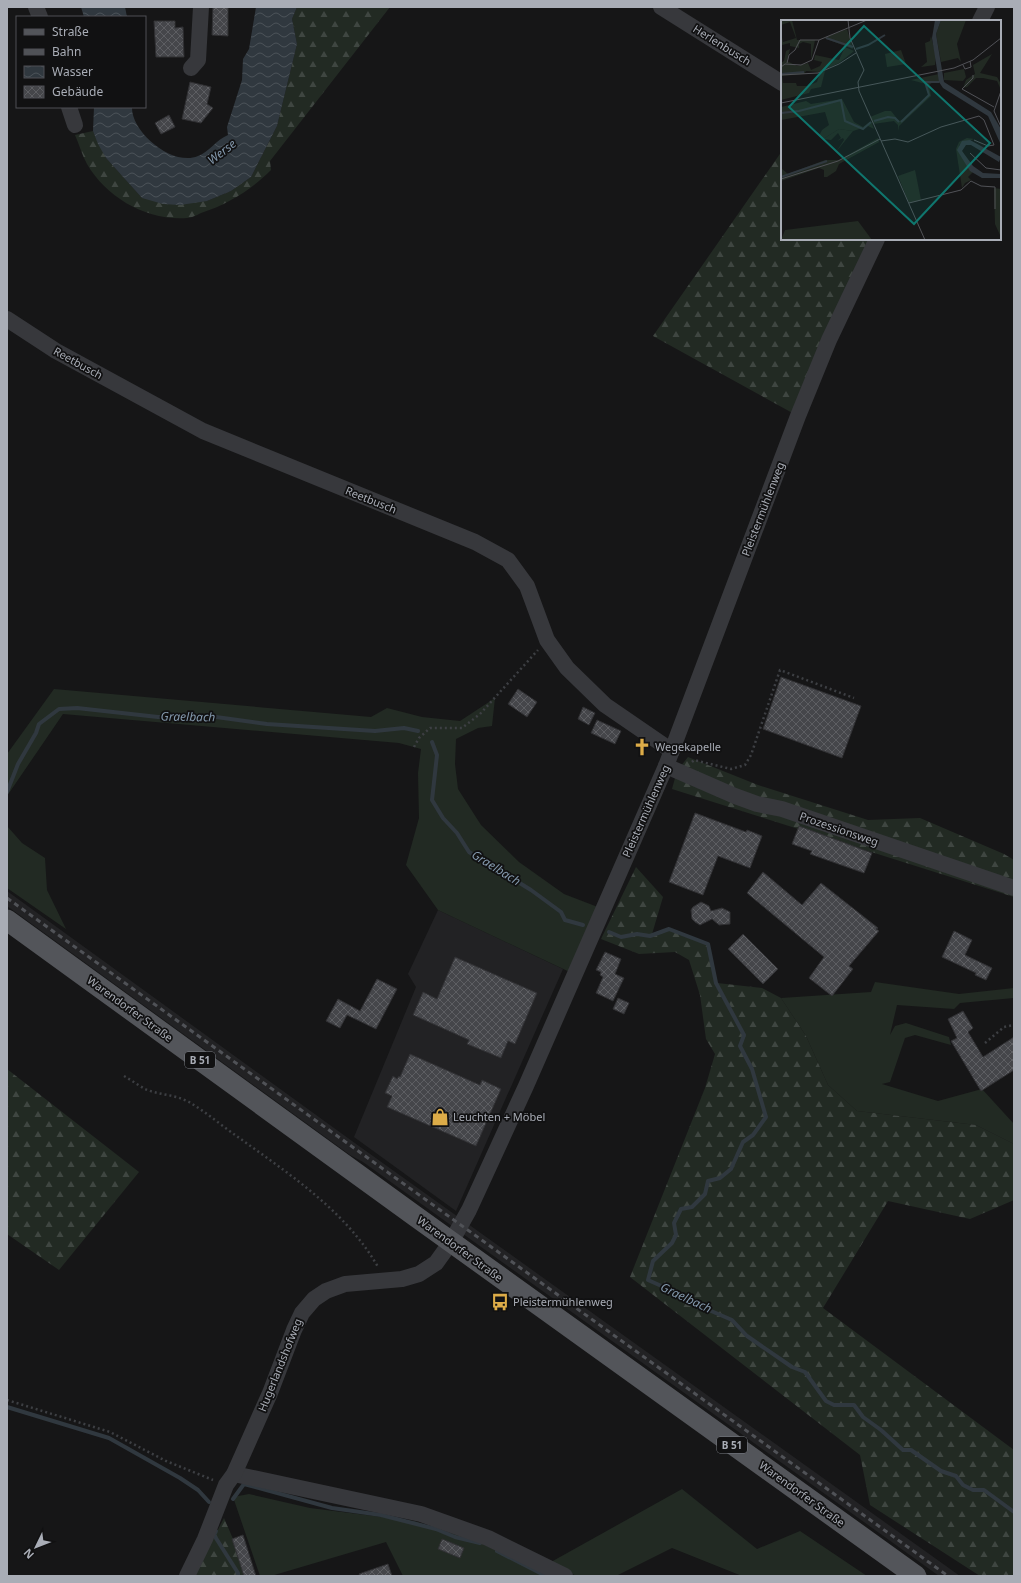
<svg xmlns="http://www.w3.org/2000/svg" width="1021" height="1583" viewBox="0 0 1021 1583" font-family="'Noto Sans',sans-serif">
  <defs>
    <pattern id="forest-firs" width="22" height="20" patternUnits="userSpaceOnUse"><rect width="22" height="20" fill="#222a23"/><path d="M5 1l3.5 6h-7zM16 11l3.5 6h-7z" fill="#3f4641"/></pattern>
    <pattern id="water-waves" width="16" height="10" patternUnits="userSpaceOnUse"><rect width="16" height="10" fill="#30383f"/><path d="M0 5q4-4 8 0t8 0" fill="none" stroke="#4b5258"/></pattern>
    <pattern id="building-cross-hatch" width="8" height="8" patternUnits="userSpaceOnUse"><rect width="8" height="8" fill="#45464a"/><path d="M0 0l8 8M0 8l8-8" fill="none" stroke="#5d5e62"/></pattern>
  </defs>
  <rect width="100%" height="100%" fill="#161617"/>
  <g fill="#222224">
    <polygon points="7,891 352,1141 960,1576 939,1576 363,1162 350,1155 7,906"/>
    <polygon points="438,910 563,969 456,1211 354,1137 416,987 408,974"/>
  </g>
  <g fill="#222a23">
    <polygon points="54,689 371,717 387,708 422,717 460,721 495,698 492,726 478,728 456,739 455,764 458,789 481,825 519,862 564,894 603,909 574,974 438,910 406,865 419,818 418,773 421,749 399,743 63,714 7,796 7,754"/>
    <polygon points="7,826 22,843 45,858 47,890 66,929 7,888"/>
    <polygon points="875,982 959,994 1014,988 1014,998 960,1003 954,1009 897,1005 890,1035 895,1026 906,1023 949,1037 951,1045 915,1035 905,1038 890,1082 882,1084 938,1101 982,1089 1014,1124 1014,1144 976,1125 857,1111 828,1085 806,1036 781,998 871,992"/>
    <polygon points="682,1489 757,1549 800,1531 867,1576 742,1576 672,1548 616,1576 576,1576 551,1562"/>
    <polygon points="249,1494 310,1508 414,1521 479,1542 548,1576 403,1576 386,1542 271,1576 260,1576 233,1497"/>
  </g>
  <g fill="url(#forest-firs)">
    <path d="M297,7h93l-120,154 1,9c-20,20 -43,34 -70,43 -4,2 -10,5 -14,5 -40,3 -80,-20 -100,-54 -5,-9 -8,-20 -12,-29l18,-4 13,27 36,40 65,3 24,-10 20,-14 26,-51 20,-82 -5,-25z"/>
    <polygon points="782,151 782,239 877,239 798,416 653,336"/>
    <polygon points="688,757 758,785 868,820 920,818 1004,854 1014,860 1014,897 672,789 677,771"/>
    <polygon points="636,867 663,897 652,934 669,929 708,944 717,983 762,988 781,998 806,1036 828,1085 857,1111 976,1125 1014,1144 1014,1200 970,1219 888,1201 823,1308 1014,1450 1014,1576 980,1576 870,1505 860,1455 630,1277 705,1088 715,1054 706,1039 700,995 689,960 675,952 639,954 601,939"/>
    <polygon points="7,1069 139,1172 59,1270 7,1234"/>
    <polygon points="224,1518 249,1576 194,1576"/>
  </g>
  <g fill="url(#water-waves)">
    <polygon points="81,7 125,7 127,17 84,17"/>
    <path d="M256,7h41l-5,12 5,25 -20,82 -26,51 -20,14 -24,10 -27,4 -17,-1 -21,-6 -36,-40 -8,-14 -5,-13 1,-24h38c-1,25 41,60 66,49 11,-4 18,-16 30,-21l-1,-8 15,-47 1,-21 6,-10z"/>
  </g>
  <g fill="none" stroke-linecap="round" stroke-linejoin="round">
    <g stroke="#30383f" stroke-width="4">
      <polyline points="432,742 437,755 432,800 443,818 457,833 469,852 531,890 561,912 565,920 583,925"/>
      <polyline points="7,792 18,764 36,733 39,724 59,709 77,708 158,717 209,716 267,724 375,731 404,728 418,731"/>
      <polyline points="609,932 621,937 637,934 650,936 669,929 708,944 716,983 744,1035 740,1046 752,1069 766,1117 753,1135 743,1142 731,1169 720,1178 708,1181 705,1194 692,1207 681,1209 674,1223 676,1235 672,1243 653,1261 648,1280 675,1292 695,1304 732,1320 747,1336 792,1367 805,1372 826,1401 834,1405 854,1405 863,1417 881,1430 903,1450 911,1450 941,1471 956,1476 963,1485 973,1490 984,1490 1014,1512"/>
      <polyline points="7,1407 109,1438 180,1478 198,1490 209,1502"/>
      <polyline points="233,1499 244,1484 332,1508 381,1515 436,1529 455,1537 480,1543"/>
      <polyline points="216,1531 214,1535 238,1573 238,1576"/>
      <polyline points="497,1551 546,1576"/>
    </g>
  </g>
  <g fill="url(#building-cross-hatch)" stroke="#303033">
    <polygon points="213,7 228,7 228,36 212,35"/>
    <polygon points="154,21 175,21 175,28 183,27 184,57 156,57"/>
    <polygon points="190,82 211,87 207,104 213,108 201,123 182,119"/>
    <polygon points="169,115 175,127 161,134 155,123"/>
    <polygon points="781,677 861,706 842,758 763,729"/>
    <polygon points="518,689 537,702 527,717 508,704"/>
    <polygon points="583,707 595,713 589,725 578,719"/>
    <polygon points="597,720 621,731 615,744 591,733"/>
    <polygon points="695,813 746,832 747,830 762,836 750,868 718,856 703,895 669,882"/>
    <polygon points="799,826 872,853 864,873 810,854 812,851 792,844"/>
    <polygon points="763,872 802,905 821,883 878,928 876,929 879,931 849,966 853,969 832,996 809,978 824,957 747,893"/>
    <polygon points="701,902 709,906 711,911 722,908 730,912 730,924 719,925 712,919 700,925 695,922 692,919 691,910 693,907"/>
    <polygon points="954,931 972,940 965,955 992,968 986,980 975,975 976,973 942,957"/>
    <polygon points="743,934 778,969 763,984 728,949"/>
    <polygon points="605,952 621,959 615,974 624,978 613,1001 596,993 603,977 600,975 601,972 596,970"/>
    <polygon points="455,957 537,993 515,1044 508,1041 501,1058 467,1044 469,1040 413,1015 423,992 437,999"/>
    <polygon points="377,979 397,989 376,1029 347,1015 340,1028 326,1021 338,999 360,1011"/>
    <polygon points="618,998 629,1003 624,1014 613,1009"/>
    <polygon points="963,1011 973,1028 968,1032 983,1057 1014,1037 1014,1070 981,1091 951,1041 957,1038 948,1019"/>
    <polygon points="410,1054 480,1085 482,1080 501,1089 476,1146 387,1107 392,1096 385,1093 393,1076 397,1079 399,1076 400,1077"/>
    <polygon points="243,1535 256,1576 244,1576 232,1539"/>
    <polygon points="442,1539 464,1548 460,1558 438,1549"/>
    <polygon points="388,1564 392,1576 360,1576 359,1574"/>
  </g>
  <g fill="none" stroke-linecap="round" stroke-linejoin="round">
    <g stroke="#3d3f43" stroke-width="2.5" stroke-dasharray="2 3" stroke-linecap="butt">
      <polyline points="414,747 419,738 430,728 462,728 480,714 538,650"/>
      <polyline points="692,762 694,760 731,769 745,765 751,755 780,670 854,698"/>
      <polyline points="985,1043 1004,1027 1014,1025"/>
      <path d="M124,1076c7,4 14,9 21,13 13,6 29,5 44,13 17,10 33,24 49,35 51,37 108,74 140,130"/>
      <polyline points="7,1400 110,1432 166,1461 213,1480"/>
    </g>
    <g stroke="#37383c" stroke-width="16">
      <polyline points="36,7 40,17"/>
      <polyline points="661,7 782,83"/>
      <polyline points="980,21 987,7"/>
      <polyline points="191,68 198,60 201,7"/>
      <polyline points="69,107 75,125"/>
      <polyline points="7,319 56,351 203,431 475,542 508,560 527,586 547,640 567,668 605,705 672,751"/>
      <polyline points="666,766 735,796 757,804 782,809 1014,888"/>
      <polyline points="234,1474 421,1514 488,1538 565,1576"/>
      <polyline points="187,1576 205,1539 226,1485 234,1474 270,1393 294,1330 302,1313 314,1299 326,1291 345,1284 402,1279 419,1274 436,1263 451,1242 469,1210 526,1086 666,766 798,416 829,340 877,239"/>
    </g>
    <polyline stroke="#53555a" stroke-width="21" points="7,920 415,1216 916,1576"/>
    <polyline stroke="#505257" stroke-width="3" stroke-dasharray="5 4" stroke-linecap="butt" points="7,898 948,1576"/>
  </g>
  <defs>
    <g id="church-bare" transform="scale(1.38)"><path d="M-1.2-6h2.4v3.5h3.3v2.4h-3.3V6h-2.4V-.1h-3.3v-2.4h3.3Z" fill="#ddac48" stroke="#111112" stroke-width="2.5" paint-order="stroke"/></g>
    <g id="shop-bare" transform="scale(1.38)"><path d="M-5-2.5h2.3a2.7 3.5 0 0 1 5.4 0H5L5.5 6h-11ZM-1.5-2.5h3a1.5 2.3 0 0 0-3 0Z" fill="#ddac48" stroke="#111112" stroke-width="2.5" paint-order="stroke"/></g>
    <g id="bus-bare" transform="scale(1.38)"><path d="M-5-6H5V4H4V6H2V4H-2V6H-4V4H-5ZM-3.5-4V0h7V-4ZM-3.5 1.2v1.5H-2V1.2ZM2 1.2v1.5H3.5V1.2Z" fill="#ddac48" stroke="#111112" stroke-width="2.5" paint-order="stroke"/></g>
  </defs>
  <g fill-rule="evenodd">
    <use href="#church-bare" x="642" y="747"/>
    <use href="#shop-bare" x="440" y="1117"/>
    <use href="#bus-bare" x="500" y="1302"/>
  </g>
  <g text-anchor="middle" stroke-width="3.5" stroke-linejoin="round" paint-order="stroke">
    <g fill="#111112" stroke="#7b7e85" stroke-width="1">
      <rect x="185" y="1052" width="30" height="16" rx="3"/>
      <rect x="717" y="1437" width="30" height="16" rx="3"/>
    </g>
    <g font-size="10" font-weight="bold" fill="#a9adb6">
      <text x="200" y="1064">B 51</text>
      <text x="732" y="1449">B 51</text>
    </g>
    <g font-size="11" fill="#a9adb6" stroke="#111112">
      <text transform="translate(722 45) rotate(32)" y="4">Herlenbusch</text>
      <text transform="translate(78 363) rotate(29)" y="4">Reetbusch</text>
      <text transform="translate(371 500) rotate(22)" y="4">Reetbusch</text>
      <text transform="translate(763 509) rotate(-69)" y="4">Pleistermühlenweg</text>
      <text transform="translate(646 811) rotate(-66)" y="4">Pleistermühlenweg</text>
      <text transform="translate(839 829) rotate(19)" y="4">Prozessionsweg</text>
      <text transform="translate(130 1009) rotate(36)" y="4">Warendorfer Straße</text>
      <text transform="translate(460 1249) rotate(36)" y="4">Warendorfer Straße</text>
      <text transform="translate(280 1365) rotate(-68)" y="4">Hugerlandshofweg</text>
      <text transform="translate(802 1494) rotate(36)" y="4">Warendorfer Straße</text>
    </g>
    <g font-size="11" fill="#a9adb6" stroke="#111112" text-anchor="start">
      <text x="655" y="751">Wegekapelle</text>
      <text x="453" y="1121">Leuchten + Möbel</text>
      <text x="513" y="1306">Pleistermühlenweg</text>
    </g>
    <g font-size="12" font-style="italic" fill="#8499ad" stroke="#111112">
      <text transform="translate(222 152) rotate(-38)" y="4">Werse</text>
      <text transform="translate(188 717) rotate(1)" y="4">Graelbach</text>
      <text transform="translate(496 868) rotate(32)" y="4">Graelbach</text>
      <text transform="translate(686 1298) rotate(25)" y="4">Graelbach</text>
    </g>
  </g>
  <g transform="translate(781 20)">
    <rect width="220" height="220" fill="#161617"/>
    <path d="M0,0h11l5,20h18l-4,20v-16l-8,-2 -4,2v4l-9,-2v-3l-8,2 -1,17v-29l2,9 13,-4 -6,-16 -9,3zM64,27l9,4 -15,12 -20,9 -13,-1 -2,3 -22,2 1,7h13l1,3h11l9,-4 3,-9 5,-2 -4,16 -10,2 -2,4 -28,7v-37l3,-2 2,-10 4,-2 -3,12 10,5 11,-3 3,7 9,-4 2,-4 -8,-2 1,-5 24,5zM211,34l-12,19 17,4 4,7v6l-4,-9 -14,-3h-7l-9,9 -4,1 3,-8 9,-6 -2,-9zM158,54l1,9 -7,-1 -4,3 2,11 -32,30 -1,5v-6l-4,-4 -21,3 -3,-7 15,-6h6l8,10 3,-1 27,-25 -3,-11 -15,-4zM58,109l14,2 -17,21 8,-12 -1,-2 -6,3 4,-3 -3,-5 -7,7 -8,-1z" fill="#222a23"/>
    <path d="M160,0h25l-9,24 4,18 -3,-4 -17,4 -5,-28zM66,9l6,20 -29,-11zM150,16l5,20 -1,9 -14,2 6,-5 -2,-19 5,-2zM120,30l5,14 -19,3 -2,-13zM183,49l2,8 -3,4 -19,-1v-7zM61,79l12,23 9,5 8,-6 3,8 -6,-3 -15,5 -14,-2 -16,10 -4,-3 3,-6 7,-5 -4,-13 -44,8v-13l25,-6 5,3zM97,118l1,4 -40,22 -3,7 -9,6h-3v-7l-5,-2 -38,13v-13l7,6 37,-14h14zM186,118l7,1 -15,6 14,27 -5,5 3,3 -6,3 -3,5 -6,-39 3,-7zM134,150l6,30 -12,3 -11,-27zM213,168l7,1 -1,46 -5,-11zM77,201l14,19h-91l4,-10z" fill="#222a23"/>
    <path d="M154,0h6l-5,14 8,48 47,30 10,17v16l-13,-29 -45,-28 -4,-6 -7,-44zM189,120l31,17 -2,5 -28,-17h-5l-4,6 11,15 10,7 18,1v4h-19l-12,-7 -13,-21 5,-9z" fill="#30383f"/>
    <path fill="none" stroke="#30383f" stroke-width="2" d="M45,18l27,9M75,29l12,-4 17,-10M0,54l23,-2M0,93l18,-2 42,-11 4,21 18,8 8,-7M93,101l14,-4 7,1 4,4M120,102l28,-27 -4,-13h14M0,157l46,-16"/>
    <path fill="none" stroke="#515257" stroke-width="1" d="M67,0l2,18 14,32 -6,12 1,9 66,149M6,43l2,-8 6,-5 5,-10h19l48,-20M182,45l2,4 6,-2 -1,-6M0,47l4,-3 16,1 11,-5 7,-20M0,55l37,-2 21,-9 17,-11M192,55v3l-11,11 32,18M220,71l-7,20 7,16M0,83l173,-35 19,-8 28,-22M100,121l14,-2 13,3 33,-15 38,-11 5,4 10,25 -6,1 -14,-6M189,133l16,15 15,2M0,159l57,-18 42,-22M128,183l52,-13 10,-9 10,5 14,1v22"/>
    <path fill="#0f766e" fill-opacity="0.15" stroke="#0f766e" stroke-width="2" d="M83,6l126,117 -76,81 -125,-117z"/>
    <rect width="220" height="220" fill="none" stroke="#a9adb6" stroke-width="2"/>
  </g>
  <rect width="1021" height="1583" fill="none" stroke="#a9adb6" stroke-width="16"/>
  <rect x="16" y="16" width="130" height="92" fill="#111112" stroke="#4e4f54"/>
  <rect x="24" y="29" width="20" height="6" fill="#53555a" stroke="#4e4f54"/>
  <text x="52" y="36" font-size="12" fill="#a9adb6">Straße</text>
  <rect x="24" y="49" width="20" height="6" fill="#505257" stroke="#4e4f54"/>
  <text x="52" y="56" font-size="12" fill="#a9adb6">Bahn</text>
  <rect x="24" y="66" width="20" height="12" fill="url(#water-waves)" stroke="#4e4f54"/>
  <text x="52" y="76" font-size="12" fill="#a9adb6">Wasser</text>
  <rect x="24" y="86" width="20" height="12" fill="url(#building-cross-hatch)" stroke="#4e4f54"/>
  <text x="52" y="96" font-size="12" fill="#a9adb6">Gebäude</text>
  <g transform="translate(36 1547) rotate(227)" stroke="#111112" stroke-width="3" paint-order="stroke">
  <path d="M0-3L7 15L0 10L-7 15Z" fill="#a9adb6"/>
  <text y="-6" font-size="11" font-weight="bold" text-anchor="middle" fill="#a9adb6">N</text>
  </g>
</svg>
